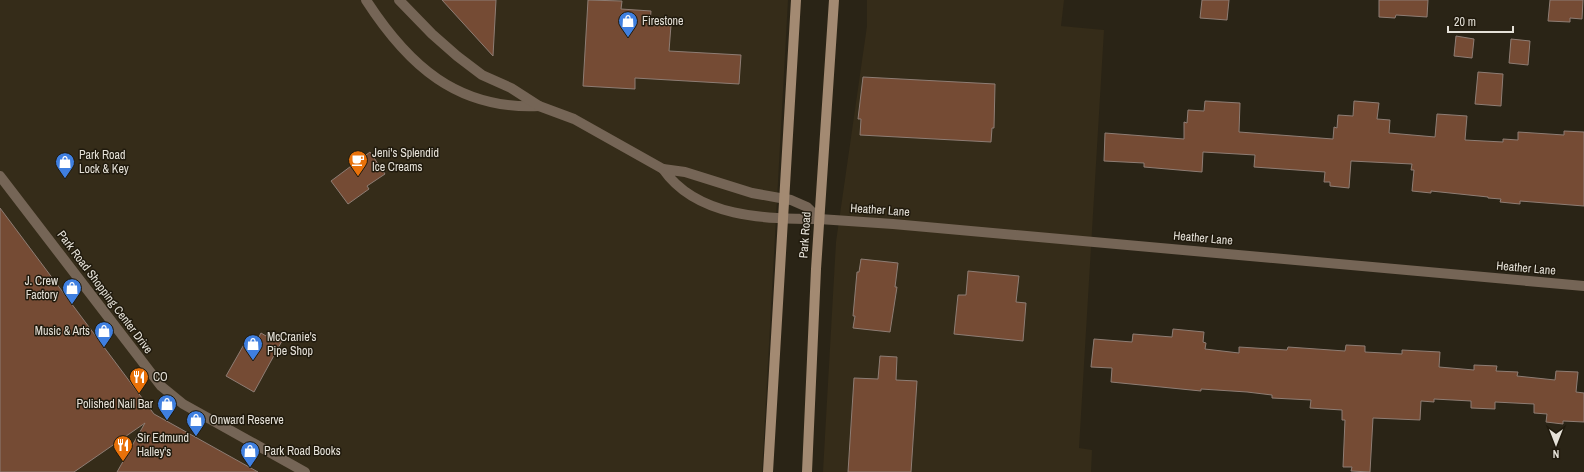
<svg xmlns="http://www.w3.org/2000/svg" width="1584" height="472" viewBox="0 0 1584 472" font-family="'Archivo Narrow',sans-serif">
  <rect width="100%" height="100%" fill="#2a2416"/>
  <g fill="#352c19">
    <polygon points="0,0 788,0 762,472 0,472"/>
    <polygon points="867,0 1064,0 1061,26 1104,30 1079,448 1092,450 1091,472 823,472 836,242 867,26"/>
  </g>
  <g fill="#754b34" stroke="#8e7d74">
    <polygon points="442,0 496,0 493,56"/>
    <polygon points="588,0 622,1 621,9 651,11 650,23 671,25 669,51 741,55 739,84 635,78 635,89 583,86"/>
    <polygon points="1202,0 1229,0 1227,20 1200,18"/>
    <polygon points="1379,0 1428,0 1427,17 1396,15 1395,18 1379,17"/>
    <polygon points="1550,0 1583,0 1582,19 1570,18 1570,22 1548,21"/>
    <polygon points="1456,36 1474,39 1472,58 1454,56"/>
    <polygon points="1511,39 1530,41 1528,65 1509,63"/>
    <polygon points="1478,72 1503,74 1501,106 1475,104"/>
    <polygon points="863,77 995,84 994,128 992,128 991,142 860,135 861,119 858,119"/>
    <polygon points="1205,101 1240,103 1239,132 1333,139 1334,127 1337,128 1338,115 1353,116 1354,101 1379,103 1377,119 1390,120 1389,133 1435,137 1437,114 1467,116 1465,140 1503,142 1503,139 1518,140 1518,132 1564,135 1564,131 1584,132 1584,206 1520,201 1520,204 1500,202 1501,199 1488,198 1488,197 1431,191 1431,193 1412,191 1414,170 1411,170 1412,164 1351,161 1349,188 1330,186 1330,182 1324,182 1325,172 1254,167 1255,155 1203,152 1202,172 1144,167 1144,163 1104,161 1105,133 1184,139 1184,122 1187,123 1188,110 1204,111"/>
    <polygon points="370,152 385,174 367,186 369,189 348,204 331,181"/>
    <polygon points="0,208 154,414 258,472 117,472 145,423 74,472 0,472"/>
    <polygon points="861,259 898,263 895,287 897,287 890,332 853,328 855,316 853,316 857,272 859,272"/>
    <polygon points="968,271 1019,276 1016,302 1026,303 1023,341 954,334 958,295 966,295"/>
    <polygon points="1173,329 1204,332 1203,342 1206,343 1205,349 1239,353 1239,347 1287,350 1288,347 1345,351 1346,345 1365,346 1365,352 1402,354 1402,350 1440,352 1439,367 1474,370 1474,365 1497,366 1496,371 1518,372 1517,376 1555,380 1556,371 1578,372 1576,392 1584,393 1584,422 1563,421 1563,424 1546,422 1547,414 1534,413 1534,404 1495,402 1495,409 1471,408 1471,401 1434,399 1434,402 1421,401 1420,420 1373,418 1370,472 1351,471 1352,467 1343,467 1345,420 1342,420 1342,410 1310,408 1311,400 1272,398 1272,395 1247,392 1201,389 1201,391 1111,382 1112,368 1091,367 1094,339 1132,342 1133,334 1172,337"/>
    <polygon points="268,331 283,339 254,392 226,376 246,341 254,346 261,333 266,336"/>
    <polygon points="880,356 897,357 896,380 917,381 911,472 848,472 854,378 878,379"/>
  </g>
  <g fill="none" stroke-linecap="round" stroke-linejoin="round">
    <g stroke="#756556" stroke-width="10">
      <path d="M366,0c42,65 91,110 173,106"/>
      <polyline points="399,0 432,34 457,56 482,75 511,88 539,106 574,119 663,169"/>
      <path d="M663,169l22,3 67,21 39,7 16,7 12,12c-53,0 -122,-1 -156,-50z"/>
      <polyline points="0,176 161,386 183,404 305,472"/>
      <polyline points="819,219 893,224 1584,286"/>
    </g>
    <g stroke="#a38a72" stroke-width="10">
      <polyline points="768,472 796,0"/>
      <polyline points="807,472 816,269 834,0"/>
    </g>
  </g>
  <defs>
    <g id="shop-pin" transform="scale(1)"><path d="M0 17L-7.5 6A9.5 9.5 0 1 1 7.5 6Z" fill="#3f7fe0" stroke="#201a0d"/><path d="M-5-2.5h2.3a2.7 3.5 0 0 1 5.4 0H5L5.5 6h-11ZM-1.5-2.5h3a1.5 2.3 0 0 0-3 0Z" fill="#fff"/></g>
    <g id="cafe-pin" transform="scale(1)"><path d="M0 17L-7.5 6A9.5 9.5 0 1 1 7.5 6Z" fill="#e8710a" stroke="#201a0d"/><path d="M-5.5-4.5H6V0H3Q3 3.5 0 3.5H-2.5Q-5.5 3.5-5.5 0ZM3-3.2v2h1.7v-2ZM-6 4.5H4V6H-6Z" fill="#fff"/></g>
    <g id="restaurant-pin" transform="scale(1)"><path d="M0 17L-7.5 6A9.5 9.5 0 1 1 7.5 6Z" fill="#e8710a" stroke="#201a0d"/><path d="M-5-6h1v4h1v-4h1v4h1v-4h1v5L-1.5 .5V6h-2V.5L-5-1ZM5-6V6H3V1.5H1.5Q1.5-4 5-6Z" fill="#fff"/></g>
  </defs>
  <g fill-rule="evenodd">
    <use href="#shop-pin" x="628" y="21"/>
    <use href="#cafe-pin" x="358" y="160"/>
    <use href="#shop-pin" x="65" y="162"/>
    <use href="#shop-pin" x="72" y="288"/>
    <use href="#shop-pin" x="104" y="331"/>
    <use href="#shop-pin" x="253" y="344"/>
    <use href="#restaurant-pin" x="139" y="377"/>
    <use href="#shop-pin" x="167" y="404"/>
    <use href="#shop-pin" x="196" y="420"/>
    <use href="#restaurant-pin" x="123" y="445"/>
    <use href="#shop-pin" x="250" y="451"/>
  </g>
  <g text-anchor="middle" stroke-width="3" stroke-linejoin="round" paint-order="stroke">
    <g font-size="12" fill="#e5e1d8" stroke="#201a0d" text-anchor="start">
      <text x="642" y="25">Firestone</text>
      <text x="372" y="157">Jeni's Splendid<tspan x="372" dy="14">Ice Creams</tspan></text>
      <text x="79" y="159">Park Road<tspan x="79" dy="14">Lock &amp; Key</tspan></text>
      <text x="58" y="285" text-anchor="end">J. Crew<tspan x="58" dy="14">Factory</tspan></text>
      <text x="90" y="335" text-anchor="end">Music &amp; Arts</text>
      <text x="267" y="341">McCranie's<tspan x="267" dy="14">Pipe Shop</tspan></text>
      <text x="153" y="381">CO</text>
      <text x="153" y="408" text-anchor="end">Polished Nail Bar</text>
      <text x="210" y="424">Onward Reserve</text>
      <text x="137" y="442">Sir Edmund<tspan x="137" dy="14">Halley's</tspan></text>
      <text x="264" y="455">Park Road Books</text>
    </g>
    <g font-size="12" fill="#e5e1d8" stroke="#201a0d">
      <text transform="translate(880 210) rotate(4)" y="4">Heather Lane</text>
      <text transform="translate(805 235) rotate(-86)" y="4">Park Road</text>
      <text transform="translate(1203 238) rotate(5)" y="4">Heather Lane</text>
      <text transform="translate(1526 268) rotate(5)" y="4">Heather Lane</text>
      <text transform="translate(105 292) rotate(53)" y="4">Park Road Shopping Center Drive</text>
    </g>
  </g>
  <g transform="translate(1556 444) rotate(180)" stroke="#201a0d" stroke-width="3" paint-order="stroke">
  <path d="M0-3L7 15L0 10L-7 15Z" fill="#e5e1d8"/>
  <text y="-6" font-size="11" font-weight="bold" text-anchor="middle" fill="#e5e1d8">N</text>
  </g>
  <path d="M1448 26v6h65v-6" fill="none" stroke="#e5e1d8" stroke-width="2"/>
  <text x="1454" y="26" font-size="12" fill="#e5e1d8" stroke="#201a0d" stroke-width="3" paint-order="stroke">20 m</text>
</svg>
